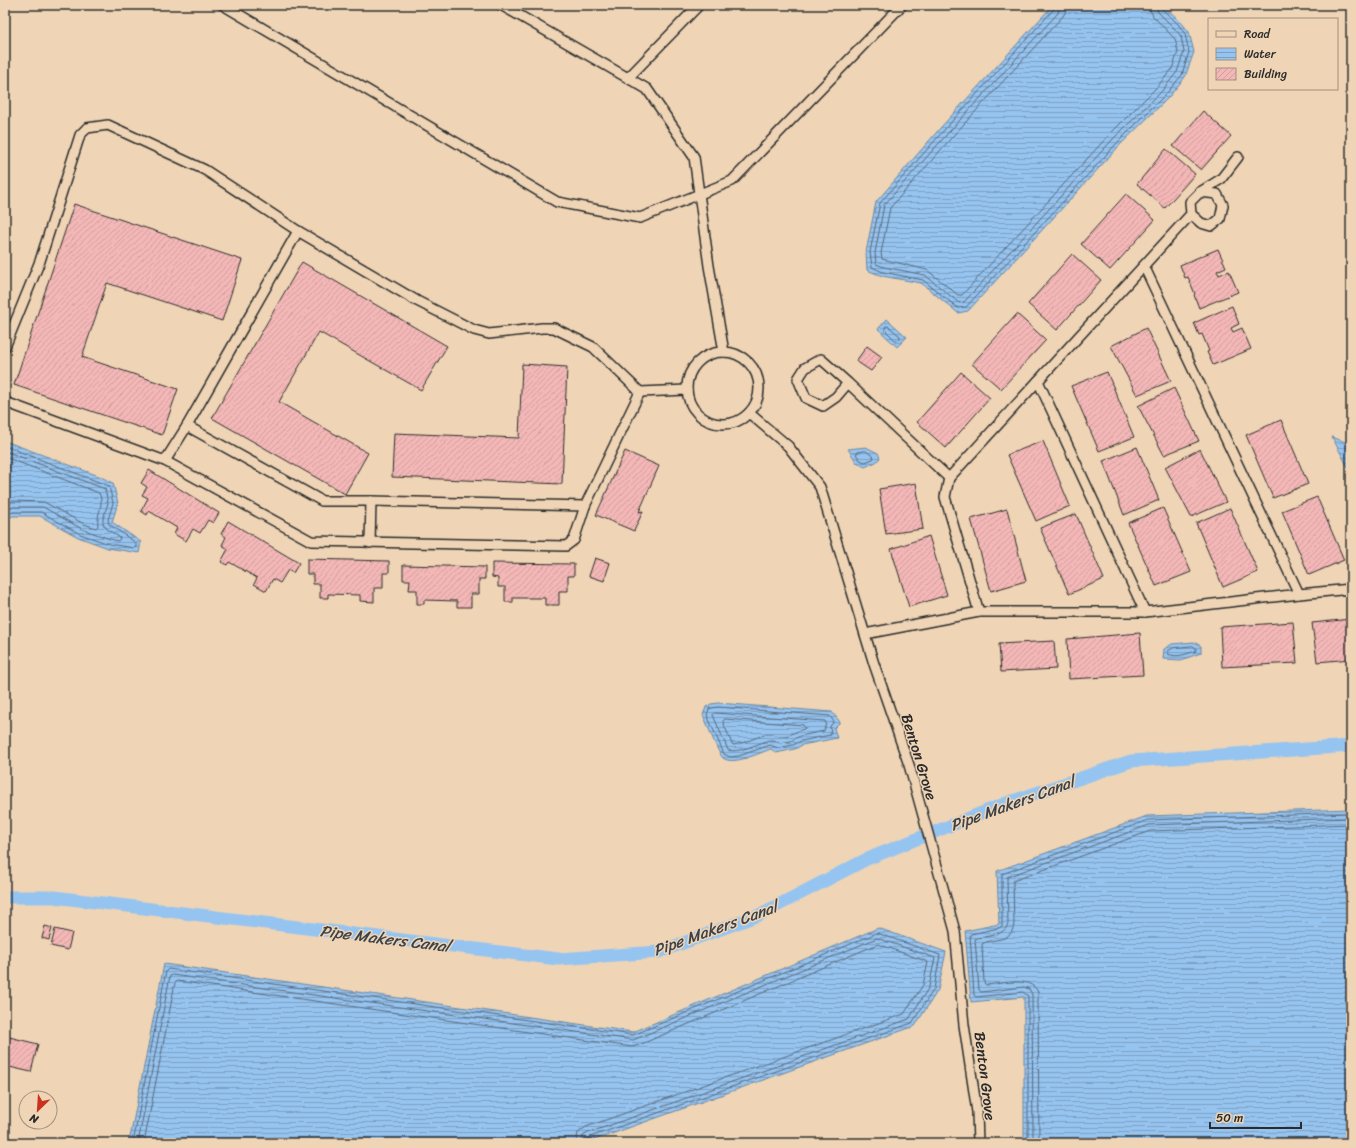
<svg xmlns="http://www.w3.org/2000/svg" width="1356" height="1148" viewBox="0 0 1356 1148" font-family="Sriracha,sans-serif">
  <defs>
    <pattern id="water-rules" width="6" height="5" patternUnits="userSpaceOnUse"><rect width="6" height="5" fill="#96c4f0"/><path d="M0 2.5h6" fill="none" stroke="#7b9fc3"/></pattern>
    <pattern id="building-hatch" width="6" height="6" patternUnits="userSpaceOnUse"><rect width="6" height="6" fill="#f3b7b6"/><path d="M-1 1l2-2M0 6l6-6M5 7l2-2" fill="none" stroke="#d09e9d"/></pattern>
  </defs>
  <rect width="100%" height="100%" fill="#efd5b6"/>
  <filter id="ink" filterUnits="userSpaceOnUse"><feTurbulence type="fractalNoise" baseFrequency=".025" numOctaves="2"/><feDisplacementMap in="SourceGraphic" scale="8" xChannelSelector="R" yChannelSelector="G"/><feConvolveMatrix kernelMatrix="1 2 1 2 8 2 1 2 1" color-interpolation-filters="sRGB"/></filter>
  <g filter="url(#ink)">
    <g fill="url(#water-rules)" stroke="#6b87a1">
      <polygon points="1053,5 1163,5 1181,22 1189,32 1194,52 1185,77 1168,98 1120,145 968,311 958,313 921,283 882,276 867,270 866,252 876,202 942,126"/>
      <polygon points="887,319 907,337 897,347 878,329"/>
      <polygon points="1332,437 1351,444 1351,473"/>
      <polygon points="5,441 99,476 113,483 118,503 112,522 141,542 139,553 108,548 78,537 40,516 13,516 5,519"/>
      <polygon points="866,447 878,453 880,458 876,462 865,467 857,463 848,449"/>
      <polygon points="1194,642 1201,646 1201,653 1181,660 1163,659 1164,649 1172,644"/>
      <path d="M718,703l114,9 8,10 -6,6 3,10 -35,7 -7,4 -19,4 -5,-4c-12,4 -38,17 -48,9 -5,-4 -16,-35 -20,-43l3,-8 5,-3z"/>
      <polygon points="1351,809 1351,1143 1024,1143 1024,997 971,1002 965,931 999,924 997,871 1147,816"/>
      <polygon points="878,928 946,952 938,990 915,1026 586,1143 129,1143 164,964 633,1032"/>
    </g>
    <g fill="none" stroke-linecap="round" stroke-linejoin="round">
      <g stroke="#56687a" stroke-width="1">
        <polyline points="1055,5 1054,9 945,129 880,203 870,252 872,267 883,272 923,280 958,308 966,307 1117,143 1165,95 1182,75 1189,52 1185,34 1178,24 1162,9 1161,5"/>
        <polyline points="1060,5 1058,13 949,132 884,205 875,253 876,264 884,267 925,275 959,303 964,302 1113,139 1161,92 1177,72 1184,52 1181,36 1174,28 1158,12 1156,5"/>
        <polyline points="1066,5 1066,11 1063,16 953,136 890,208 881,253 882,259 927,270 958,295 962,295 1109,135 1156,88 1172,69 1178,52 1175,39 1153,16 1150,10 1150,5"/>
        <polygon points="886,326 888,326 900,336 900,338 898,340 895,340 885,330"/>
        <polyline points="5,446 109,486 113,503 108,520 109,524 136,543 136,547 134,548 109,544 80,534 41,512 13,512 5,515"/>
        <polyline points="5,451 105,489 108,503 103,519 103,524 107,529 119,537 120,539 118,541 110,539 82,529 43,507 13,507 5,509"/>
        <polygon points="866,451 874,457 873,459 865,462 860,460 856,454 858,452"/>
        <path d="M5,457l94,36c6,11 -3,21 -1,33l-2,2 -12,-4 -40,-22 -32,-1 -7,2"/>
        <path d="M1193,646l3,2v3c-10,3 -19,7 -28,3v-3l5,-3z"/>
        <polygon points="718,707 830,716 834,722 830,726 831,733 830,735 801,741 793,745 778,748 770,745 739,756 730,757 724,754 707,715 709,709"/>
        <path d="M715,713l110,8 1,2 -2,8 -24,5 -9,5 -11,2 -6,-3h-5c-9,3 -33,14 -41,10l-15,-35z"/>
        <path d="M725,719l78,6 2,3 -1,1c-8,2 -14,7 -21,7 -6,1 -10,-3 -16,-2 -11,3 -22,9 -33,11l-2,-1 -9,-22z"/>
        <polyline points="133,1143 166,971 168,969 633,1035 877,933 940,955 934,989 912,1023 590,1137 587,1140 587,1143"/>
        <polyline points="138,1143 170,976 172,975 633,1040 877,938 935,958 929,987 909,1019 588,1133 583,1136 582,1143"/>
        <polyline points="144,1143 175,983 177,981 632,1047 639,1045 878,944 928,962 923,985 904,1014 586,1127 578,1133 576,1143"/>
        <polyline points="1028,1143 1028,996 1023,992 976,997 974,995 970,935 971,934 999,928 1002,926 1002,874 1148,820 1351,813"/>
        <path d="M1033,1143l-1,-149 -3,-5 -5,-2 -43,5 -2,-2 -4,-51 2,-1c10,-2 28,-2 31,-14l-1,-47 142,-52 202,-7"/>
        <path d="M1039,1143l-1,-151c-8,-17 -36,-8 -52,-7l-2,-2 -2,-39c12,-7 29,0 32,-20l-1,-43 137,-50 201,-7"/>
      </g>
      <polyline stroke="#96c4f0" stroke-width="13" points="5,897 54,897 558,959 659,952 759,915 867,859 1004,804 1131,761 1351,746"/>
    </g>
    <g fill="url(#building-hatch)" stroke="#2b2b2b">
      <polygon points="1203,111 1231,136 1201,170 1173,146"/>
      <polygon points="1166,149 1195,174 1165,208 1137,184"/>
      <polygon points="1126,194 1155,220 1110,270 1081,244"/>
      <polygon points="74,204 242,260 222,321 107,283 82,357 178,389 162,435 14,385"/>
      <polygon points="1218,249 1226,267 1217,271 1219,275 1229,271 1238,292 1199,308 1194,295 1195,294 1188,277 1185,278 1180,265"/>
      <polygon points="1072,254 1101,280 1057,330 1028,304"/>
      <polygon points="302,262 447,346 421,390 319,332 279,402 368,453 345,494 212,418"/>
      <polygon points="1232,306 1239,324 1231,328 1233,332 1242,328 1251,349 1213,365 1207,352 1209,351 1202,334 1199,335 1194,323"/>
      <polygon points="1017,314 1046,340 1001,389 972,364"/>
      <polygon points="1146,328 1171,381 1137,395 1111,346"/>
      <polygon points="867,346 882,357 871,371 856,361"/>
      <polygon points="522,364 567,367 562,484 392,477 394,433 519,438"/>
      <polygon points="961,372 990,398 946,448 917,422"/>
      <polygon points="1107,372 1134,437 1099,451 1071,386"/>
      <polygon points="1174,388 1199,441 1164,455 1138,406"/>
      <polygon points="1281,420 1308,484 1273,498 1246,435"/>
      <polygon points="1043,441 1070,506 1036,521 1007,455"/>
      <polygon points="1137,447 1159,500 1124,515 1103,461"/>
      <polygon points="1200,449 1226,502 1191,517 1165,467"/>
      <polygon points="625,451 659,466 639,512 643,511 634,531 596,515"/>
      <polygon points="149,470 219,513 213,523 208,520 200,533 193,529 186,541 174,534 177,528 149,511 147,515 141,511 148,498 142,495 147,487 141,483"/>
      <polygon points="916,483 923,529 886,534 879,489"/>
      <polygon points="1317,497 1344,560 1309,575 1282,511"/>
      <polygon points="1163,508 1191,572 1156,586 1128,523"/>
      <polygon points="1230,508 1258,572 1223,587 1196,523"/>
      <polygon points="1007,509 1026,581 991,591 971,519"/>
      <polygon points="1076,514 1104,579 1069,594 1040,528"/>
      <polygon points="228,521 299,563 293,573 288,570 280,583 273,579 266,591 254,584 257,578 229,562 227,565 221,562 228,549 222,545 226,537 221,534"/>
      <polygon points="929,536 947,595 909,607 891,549"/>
      <polygon points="595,558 610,563 604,581 589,576"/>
      <polygon points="307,559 389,561 389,573 383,573 383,588 374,588 374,602 360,601 360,595 328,594 328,598 320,598 320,584 313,584 313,574 307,574"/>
      <polygon points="492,563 574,564 574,576 568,576 568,591 559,591 559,605 545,605 545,598 513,598 513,602 505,602 505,587 498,587 498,578 492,577"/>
      <polygon points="403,565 485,567 485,579 479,579 479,594 471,594 471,607 457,607 457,601 424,600 424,604 417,604 417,590 409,590 410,580 403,580"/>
      <polygon points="1351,619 1351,659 1317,662 1312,623"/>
      <polygon points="1293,622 1297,663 1222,667 1220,627"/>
      <polygon points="1140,633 1143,675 1069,679 1067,639"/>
      <polygon points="1054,641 1056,669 1001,672 999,644"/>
      <polygon points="45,926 52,928 49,940 42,938"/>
      <polygon points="55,929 72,933 68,950 51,946"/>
      <polygon points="5,1036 38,1044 31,1072 5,1066"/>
    </g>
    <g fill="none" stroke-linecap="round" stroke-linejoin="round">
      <g stroke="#2b2b2b" stroke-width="12">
        <g id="street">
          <polyline points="223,5 557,202 640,218 732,181 902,5"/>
          <polyline points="501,5 647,89 694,157 709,266 724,352"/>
          <polyline points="628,78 699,5"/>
          <polyline points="1200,192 1221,179 1238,157"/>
          <polyline points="1144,266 1299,594"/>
          <polyline points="5,347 40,261 80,135 87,128 108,125 205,170 298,231 417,301 474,330 489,334 542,328 554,328 593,347 640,392 687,390"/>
          <circle cx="723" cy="388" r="36"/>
          <polyline points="1038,381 1145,612"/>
          <polyline points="848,383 836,397 823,406 806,398 798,379 805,368 821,359 848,383 949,478"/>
          <polyline points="5,402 165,461 311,541 566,546 574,540 585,506 640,392"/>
          <polyline points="749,413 788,446 820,487 874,664 909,765 955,931 964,1025 977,1112 978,1143"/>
          <polyline points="187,426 322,501 371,501 585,506"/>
          <polyline points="165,461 187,426 298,231"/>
          <polyline points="370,543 371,501"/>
          <polyline points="979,612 945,497 949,478 1191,214 1190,202 1200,192 1217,194 1223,205 1220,219 1211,226 1201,223 1191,214"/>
          <polyline points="865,634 979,612 1145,612 1299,594 1351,589"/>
        </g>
      </g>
      <use href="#street" stroke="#efd5b6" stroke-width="9"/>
    </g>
  </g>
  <g text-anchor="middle" stroke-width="3" stroke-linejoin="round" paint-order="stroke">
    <g font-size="15" fill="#2b2b2b" stroke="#efd5b6">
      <text transform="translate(919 757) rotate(73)" y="5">Benton Grove</text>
      <text transform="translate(985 1076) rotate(83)" y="5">Benton Grove</text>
    </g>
    <g font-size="16" font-style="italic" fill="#3b4249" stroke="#efd5b6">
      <text transform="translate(1012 803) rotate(-20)" y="6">Pipe Makers Canal</text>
      <text transform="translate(715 928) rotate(-20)" y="6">Pipe Makers Canal</text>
      <text transform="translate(385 938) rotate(7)" y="6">Pipe Makers Canal</text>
    </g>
  </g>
  <rect width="1356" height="1148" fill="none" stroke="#efd5b6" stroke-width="20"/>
  <rect x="10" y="10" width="1336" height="1128" fill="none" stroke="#2b2b2b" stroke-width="1.5" filter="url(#ink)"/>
  <rect x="1208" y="18" width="130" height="72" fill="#efd5b6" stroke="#a1917e"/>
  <rect x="1216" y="31" width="20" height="6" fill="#efd5b6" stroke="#a1917e"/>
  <text x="1244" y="38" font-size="12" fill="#2b2b2b">Road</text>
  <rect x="1216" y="48" width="20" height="12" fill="url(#water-rules)" stroke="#a1917e"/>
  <text x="1244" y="58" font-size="12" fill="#2b2b2b">Water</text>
  <rect x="1216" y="68" width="20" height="12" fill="url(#building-hatch)" stroke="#a1917e"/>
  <text x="1244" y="78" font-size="12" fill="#2b2b2b">Building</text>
  <g transform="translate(38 1110) rotate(205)"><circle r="19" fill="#efd5b6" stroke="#a1917e"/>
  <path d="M0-3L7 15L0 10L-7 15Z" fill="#c8321e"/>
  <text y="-6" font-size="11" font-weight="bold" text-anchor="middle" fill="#2b2b2b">N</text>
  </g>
  <path d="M1210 1122v6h91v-6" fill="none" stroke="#2b2b2b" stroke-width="2"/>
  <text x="1216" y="1122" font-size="12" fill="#2b2b2b" stroke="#efd5b6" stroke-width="3" paint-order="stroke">50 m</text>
</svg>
